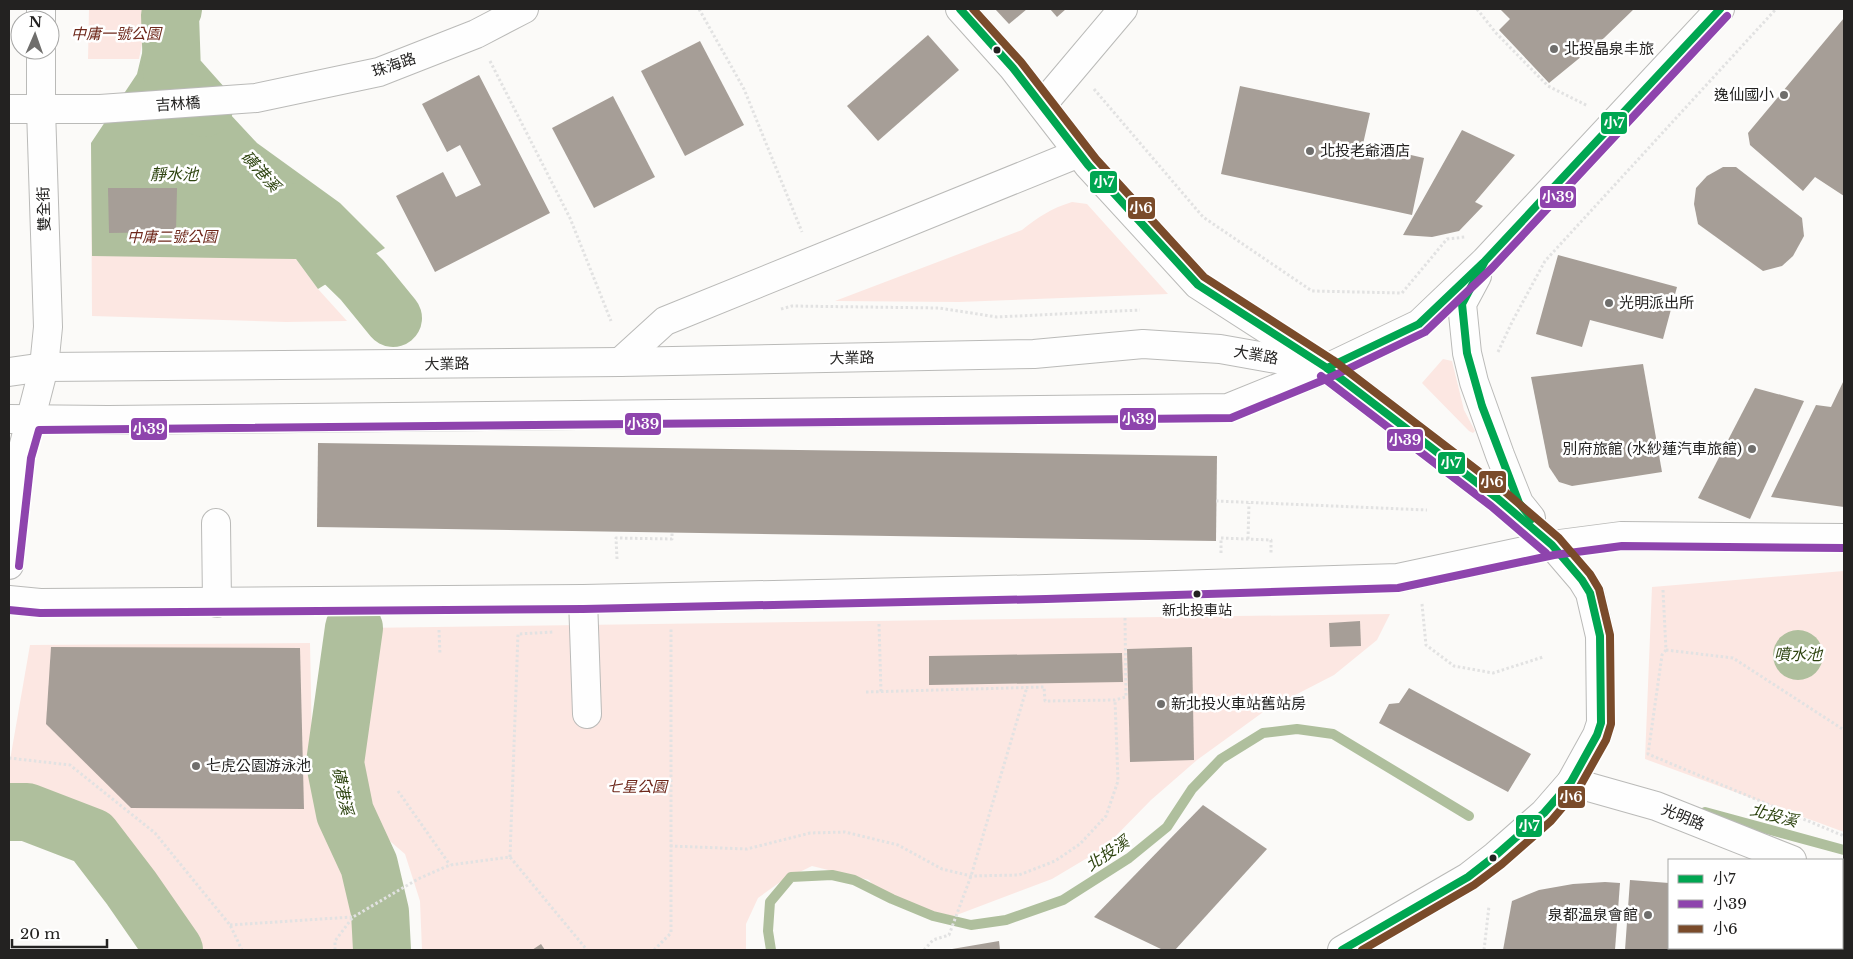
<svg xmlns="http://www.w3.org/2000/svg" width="1853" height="959" viewBox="0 0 1853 959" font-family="'Libre Baskerville','Noto Sans TC',serif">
  <rect width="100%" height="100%" fill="#fbfaf8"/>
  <g fill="#fce7e2">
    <polygon points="89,9 149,9 139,59 88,59"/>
    <polygon points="91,143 296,259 318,289 347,321 286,322 92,316"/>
    <path d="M1072,202l15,2 81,90 -209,8 -124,-1 187,-71c16,-13 30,-22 50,-28z"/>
    <polygon points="1443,359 1452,361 1464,410 1475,431 1473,433 1469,431 1422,383"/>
    <polygon points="1844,571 1844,832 1645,759 1652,587"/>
    <polygon points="1390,614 1377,640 1334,675 1266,710 1197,760 1151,800 1104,848 1052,879 954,916 921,910 885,900 869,880 812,866 783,880 758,898 746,924 746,950 422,950 420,901 405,854 370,824 353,779 353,733 361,628"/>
    <polygon points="310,643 313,796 349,873 367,930 365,950 200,950 107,818 9,786 9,766 30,645"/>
  </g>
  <g fill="#afbf9d">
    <polygon points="145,41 187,41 189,70 257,143 340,203 385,248 318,289 296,259 92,256 91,143 137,74"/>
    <circle cx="1798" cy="655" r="25"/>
  </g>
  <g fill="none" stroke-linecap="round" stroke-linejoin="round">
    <g stroke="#afbf9d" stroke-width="10">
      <polyline points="1705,812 1844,850"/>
      <polyline points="771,950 768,931 770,902 791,877 832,875 854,880 892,899 933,916 971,925 1006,920 1063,900 1129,858 1167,827 1192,789 1221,759 1263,733 1297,729 1333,734 1469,816"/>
    </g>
    <g stroke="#afbf9d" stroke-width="58">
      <polyline points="173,9 170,15 172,72 204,108"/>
      <polyline points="297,212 322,241 362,280 393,318"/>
      <polyline points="354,628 335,763 345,813 369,865 380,912 382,950"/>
      <polyline points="9,812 27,812 92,837 131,888 174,950"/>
    </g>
  </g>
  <g fill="#a69e97">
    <polygon points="995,9 1027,9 1009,24"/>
    <polygon points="1050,9 1066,9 1057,17"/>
    <polygon points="1500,9 1634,9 1604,38 1549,83 1499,30 1510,19"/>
    <polygon points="1844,18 1844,196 1815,177 1803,191 1750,145 1748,133"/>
    <polygon points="928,35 959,70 878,141 847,106"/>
    <polygon points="700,41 744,125 685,156 641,71"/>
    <polygon points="479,75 550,213 435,272 396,196 443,172 456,197 481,185 460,145 447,152 422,104"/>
    <polygon points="1240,86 1370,113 1363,144 1424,158 1412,215 1221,174"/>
    <polygon points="613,96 655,177 594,208 552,128"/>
    <polygon points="1462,130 1515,155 1475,202 1483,206 1459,231 1432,237 1403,235"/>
    <polygon points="1723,167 1736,167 1802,218 1804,236 1793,256 1782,266 1763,271 1698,224 1694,204 1696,188 1707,176"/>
    <polygon points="108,188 177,188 176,232 109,233"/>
    <polygon points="1558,255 1677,287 1663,339 1590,320 1582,347 1536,334"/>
    <polygon points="1643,364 1662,472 1572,486 1559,482 1549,467 1531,377"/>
    <polygon points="1844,380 1844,507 1771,497 1816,405 1831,407"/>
    <polygon points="1755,388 1804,401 1750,519 1698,498"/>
    <polygon points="318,443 1217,456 1216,541 317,527"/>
    <polygon points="1360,621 1361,646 1330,647 1329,623"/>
    <polygon points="51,647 300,648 304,809 131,808 46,724"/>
    <polygon points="1192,647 1194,760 1130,762 1127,649"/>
    <polygon points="1122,653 1123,682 929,685 929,656"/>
    <polygon points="1409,688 1531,754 1508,792 1379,723 1389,704 1399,703"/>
    <polygon points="1203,805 1267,849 1175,950 1163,950 1094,917"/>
    <polygon points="1630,880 1669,883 1669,948 1762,948 1762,950 1625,950"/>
    <polygon points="1605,882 1620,883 1615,950 1503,950 1512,901 1539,890 1573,884"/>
    <polygon points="1842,917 1844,918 1844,950 1812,950 1813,948 1842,948"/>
    <polygon points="999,941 1000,950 952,950 952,949"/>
    <polygon points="541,944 545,950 532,950"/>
  </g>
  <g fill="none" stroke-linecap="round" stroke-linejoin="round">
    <g stroke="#babab8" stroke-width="30">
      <g id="minor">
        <polyline points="960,9 1013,68 1088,165 1198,285 1327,368 1497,498 1552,545 1582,580 1590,593 1600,636 1601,723 1597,735 1571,782 1544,813 1495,856 1468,877 1342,950"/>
        <polyline points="41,20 41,9"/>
        <polyline points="1042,105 1123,9"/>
        <polyline points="9,109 100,109 256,98 379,72 476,34 524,9"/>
        <polyline points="1477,276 1462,304 1467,353 1474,382 1500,455 1519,503 1531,518"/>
        <polyline points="620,362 665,321 1079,153"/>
        <polyline points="1327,368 1419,324 1485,261 1720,9"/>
        <polyline points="216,523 217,603"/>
        <polyline points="9,565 21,456 44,367 48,327 41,109 41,50"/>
        <polyline points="583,599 587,714"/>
        <polyline points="9,600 40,603 583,599 1046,589 1398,578 1552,545 1621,536 1844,538"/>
        <polyline points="1571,782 1656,806 1792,860"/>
        <polyline points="1842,880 1844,880"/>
      </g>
    </g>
    <g stroke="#babab8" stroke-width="30">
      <g id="major">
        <polyline points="9,372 44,367 620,362 1034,354 1143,344 1220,349 1327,368"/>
        <polyline points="9,419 108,420 1228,408 1327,368"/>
      </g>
    </g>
    <g stroke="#e2e2e2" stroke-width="3" stroke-dasharray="2.5 2.5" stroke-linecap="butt">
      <polyline points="699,9 744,89 802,232"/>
      <polyline points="1477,9 1496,33 1548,86 1588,106"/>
      <polyline points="490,61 570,218 611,321"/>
      <polyline points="1094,89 1203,217 1312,291 1402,293 1447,239 1465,237"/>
      <polyline points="781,309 792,306 939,308 997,317 1140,310"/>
      <polyline points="1498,352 1512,322 1545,261 1776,9"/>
      <polyline points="1216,501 1427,510"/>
      <polyline points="1248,539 1249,503"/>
      <polyline points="1221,553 1221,538 1271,540 1271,553"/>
      <polyline points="617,559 616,538 672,539 672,533"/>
      <polyline points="1663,590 1666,650 1662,655 1648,754 1844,836"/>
      <polyline points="1422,604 1426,645 1454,666 1493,673 1543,657"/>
      <polyline points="879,624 881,692"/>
      <polyline points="439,630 440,655"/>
      <polyline points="1666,650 1733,658 1844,730"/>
      <polyline points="866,692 1044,687 1045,701 1115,700 1126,697 1125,618"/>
      <polyline points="9,758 70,765 155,833 230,925 242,950"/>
      <polyline points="398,791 450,865"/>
      <polyline points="670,846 747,849 810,833 845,832 898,845 942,869 971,876 1019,875 1055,861 1080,844 1106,816 1118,781 1115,700"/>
      <polyline points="510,857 518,634 554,632"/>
      <polyline points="230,925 352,917"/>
      <polyline points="335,950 335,941 353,917 418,879 450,865 510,857 587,950"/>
      <polyline points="654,950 671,933 671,627"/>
      <polyline points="924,950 933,940 949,935 971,876 1027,687"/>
      <polyline points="1484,950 1489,906"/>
    </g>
    <use href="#minor" stroke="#fefefe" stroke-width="28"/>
    <use href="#major" stroke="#fefefe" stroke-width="28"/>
    <g stroke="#fff" stroke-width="11">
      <g id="bus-1">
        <polyline points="960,9 1013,68 1088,165 1198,285 1327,368 1497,498 1552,545 1582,580 1590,593 1600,636 1601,723 1597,735 1571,782 1544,813 1495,856 1468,877 1342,950"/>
        <polyline points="1327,368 1419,324 1483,263"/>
        <polyline points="1532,519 1519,503 1482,406 1467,353 1462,304 1485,261 1720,9"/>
      </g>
    </g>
    <g stroke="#fff" stroke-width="11">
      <g id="bus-2">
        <polyline points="1321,376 1491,506 1546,553"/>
        <polyline points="19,566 31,458 39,430 1231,418 1331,377 1425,332 1492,268 1727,16"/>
        <polyline points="9,610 40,613 583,609 1046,599 1398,588 1554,555 1622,546 1844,548"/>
      </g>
    </g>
    <g stroke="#fff" stroke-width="11">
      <polyline id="bus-3" points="973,9 1021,62 1096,159 1204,277 1333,360 1503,490 1559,538 1590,574 1599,589 1610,635 1611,724 1606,740 1579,788 1551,821 1502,864 1474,885 1362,950"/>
    </g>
    <use href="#bus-1" stroke="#00a651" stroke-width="8"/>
    <use href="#bus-2" stroke="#8e44ad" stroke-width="8"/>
    <use href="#bus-3" stroke="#7a4b2a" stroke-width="8"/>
  </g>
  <g fill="#6f6e6c" stroke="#fff" stroke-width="2">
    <circle cx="1554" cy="49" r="5"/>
    <circle cx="1784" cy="95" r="5"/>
    <circle cx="1310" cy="151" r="5"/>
    <circle cx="1609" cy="303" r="5"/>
    <circle cx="1752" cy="449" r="5"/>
    <circle cx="1161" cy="704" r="5"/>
    <circle cx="196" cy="766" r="5"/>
    <circle cx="1648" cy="915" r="5"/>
  </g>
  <g fill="#232221" stroke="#fff" stroke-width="2">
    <circle cx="997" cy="50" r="4.5"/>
    <circle cx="1197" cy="594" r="4.5"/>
    <circle cx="1493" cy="858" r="4.5"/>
  </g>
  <g text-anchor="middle" stroke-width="5" stroke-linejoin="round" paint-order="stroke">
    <g font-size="14" fill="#232221" stroke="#fff">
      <text x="1197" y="615">新北投車站</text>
    </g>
    <g font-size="15" font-style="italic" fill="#6e281b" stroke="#fff">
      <text x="116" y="39">中庸一號公園</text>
      <text x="172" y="242">中庸二號公園</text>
      <text x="637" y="792">七星公園</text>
    </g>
    <g font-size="15" fill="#232221" stroke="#fff" text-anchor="start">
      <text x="1564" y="54">北投晶泉丰旅</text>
      <text x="1774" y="100" text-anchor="end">逸仙國小</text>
      <text x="1320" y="156">北投老爺酒店</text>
      <text x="1619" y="308">光明派出所</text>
      <text x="1742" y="454" text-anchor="end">別府旅館 (水紗蓮汽車旅館)</text>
      <text x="1171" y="709">新北投火車站舊站房</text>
      <text x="206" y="771">七虎公園游泳池</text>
      <text x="1638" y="920" text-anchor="end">泉都溫泉會館</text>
    </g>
    <g font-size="15" fill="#232221" stroke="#fff">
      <text transform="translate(394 65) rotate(-19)" y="5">珠海路</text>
      <text transform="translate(178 104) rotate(-4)" y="5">吉林橋</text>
      <text transform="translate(44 209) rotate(-92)" y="5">雙全街</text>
      <text transform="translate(1256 355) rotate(10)" y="5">大業路</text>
      <text transform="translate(852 358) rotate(-1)" y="5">大業路</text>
      <text transform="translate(447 364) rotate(-1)" y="5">大業路</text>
      <text transform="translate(1683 817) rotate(22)" y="5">光明路</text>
    </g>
    <g font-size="16" font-style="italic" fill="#2e4410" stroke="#fff">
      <text transform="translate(261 171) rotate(48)" y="6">磺港溪</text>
      <text x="174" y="180">靜水池</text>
      <text x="1798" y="660">噴水池</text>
      <text transform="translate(343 791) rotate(78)" y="6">磺港溪</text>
      <text transform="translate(1774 815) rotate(15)" y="6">北投溪</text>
      <text transform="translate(1107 853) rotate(-34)" y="6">北投溪</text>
    </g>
  </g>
  <g stroke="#fff" stroke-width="2">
    <rect x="1600" y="111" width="28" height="24" rx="5" fill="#00a651"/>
    <rect x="1089" y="170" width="29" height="24" rx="5" fill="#00a651"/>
    <rect x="1539" y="185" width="38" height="24" rx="5" fill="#8e44ad"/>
    <rect x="1127" y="196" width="29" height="24" rx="5" fill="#7a4b2a"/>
    <rect x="1119" y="407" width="38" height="24" rx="5" fill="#8e44ad"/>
    <rect x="624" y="412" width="38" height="24" rx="5" fill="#8e44ad"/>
    <rect x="130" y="417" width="38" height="24" rx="5" fill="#8e44ad"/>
    <rect x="1386" y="428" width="38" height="24" rx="5" fill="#8e44ad"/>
    <rect x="1437" y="451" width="29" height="24" rx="5" fill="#00a651"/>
    <rect x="1478" y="470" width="29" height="24" rx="5" fill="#7a4b2a"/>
    <rect x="1557" y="785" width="29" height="24" rx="5" fill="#7a4b2a"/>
    <rect x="1515" y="814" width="28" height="24" rx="5" fill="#00a651"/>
  </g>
  <g font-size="14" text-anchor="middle" font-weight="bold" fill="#fff">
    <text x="1614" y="128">小7</text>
    <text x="1104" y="187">小7</text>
    <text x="1558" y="202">小39</text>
    <text x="1141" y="213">小6</text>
    <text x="1138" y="424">小39</text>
    <text x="643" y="429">小39</text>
    <text x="149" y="434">小39</text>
    <text x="1405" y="445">小39</text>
    <text x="1451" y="468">小7</text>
    <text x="1492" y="487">小6</text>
    <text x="1571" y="802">小6</text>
    <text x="1529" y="831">小7</text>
  </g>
  <rect width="1853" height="959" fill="none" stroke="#232221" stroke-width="20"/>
  <rect x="1668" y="859" width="175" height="90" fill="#ffffff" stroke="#a7a7a6"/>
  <rect x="1678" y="875" width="25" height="8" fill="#00a651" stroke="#a7a7a6"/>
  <text x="1713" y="884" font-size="15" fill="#232221">小7</text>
  <rect x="1678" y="900" width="25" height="8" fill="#8e44ad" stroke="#a7a7a6"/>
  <text x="1713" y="909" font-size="15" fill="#232221">小39</text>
  <rect x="1678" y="925" width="25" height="8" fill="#7a4b2a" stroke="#a7a7a6"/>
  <text x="1713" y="934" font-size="15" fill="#232221">小6</text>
  <g transform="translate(35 35) rotate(2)"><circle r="24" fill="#ffffff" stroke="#a7a7a6"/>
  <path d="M0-4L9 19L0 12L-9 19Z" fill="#6f6e6c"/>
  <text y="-8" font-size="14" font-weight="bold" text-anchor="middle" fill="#232221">N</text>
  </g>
  <path d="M12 939v8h95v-8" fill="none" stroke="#232221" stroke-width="2.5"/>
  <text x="20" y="939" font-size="15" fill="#232221" stroke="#ffffff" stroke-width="4" paint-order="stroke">20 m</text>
</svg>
